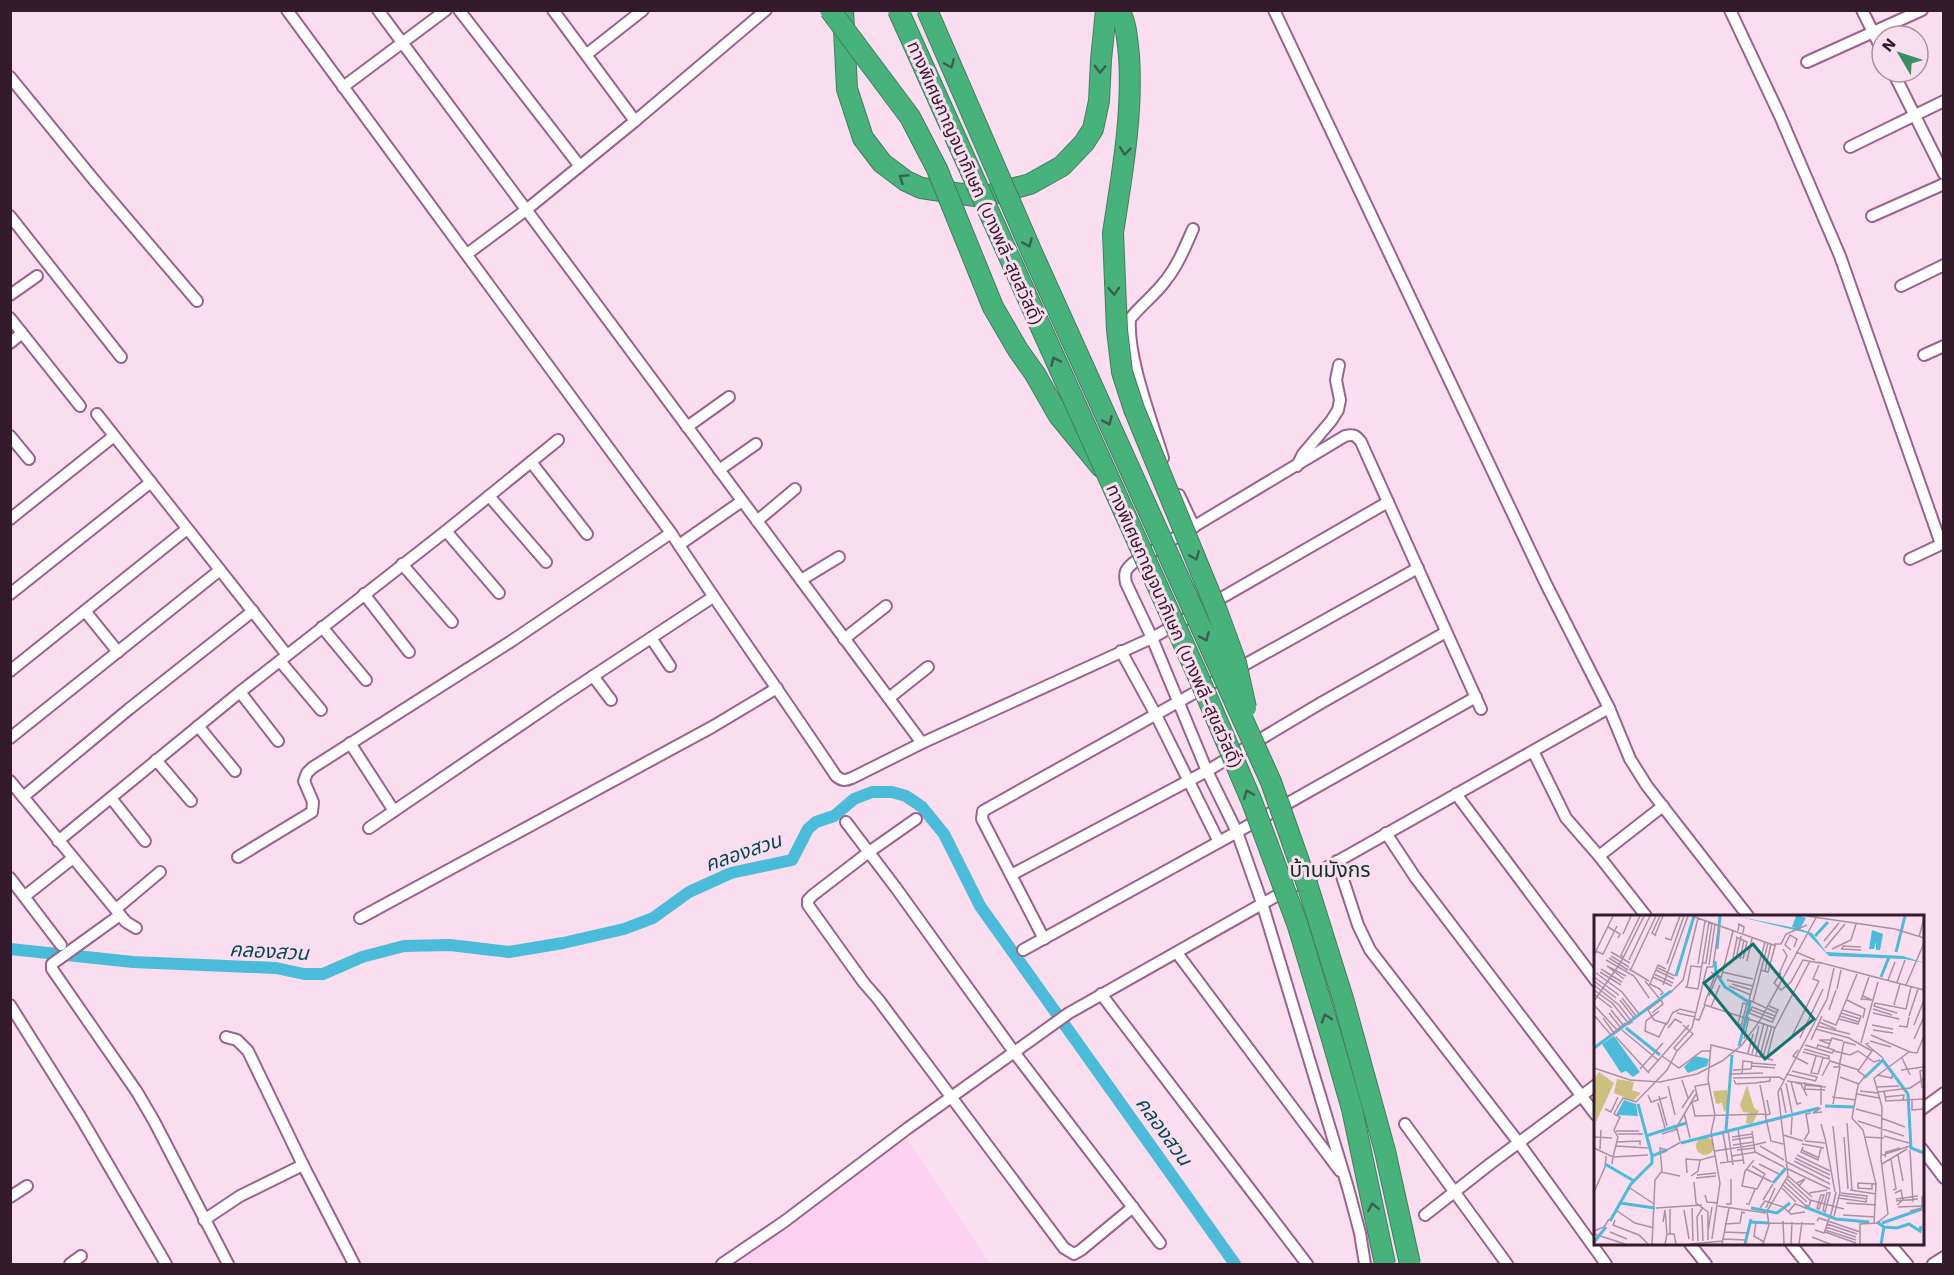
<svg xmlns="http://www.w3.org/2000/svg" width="1954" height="1275" viewBox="0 0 1954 1275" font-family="'Work Sans','Noto Sans Thai',sans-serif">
  <rect width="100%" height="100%" fill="#fadef0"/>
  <polygon fill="#fdd1ef" points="902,1132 990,1264 718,1264"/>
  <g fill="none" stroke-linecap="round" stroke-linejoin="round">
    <polyline stroke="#4abbd9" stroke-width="12" points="10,949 133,962 276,968 304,974 323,974 362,957 404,946 450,945 509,952 563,943 624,929 653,918 689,892 731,873 792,860 808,829 816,822 834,816 854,799 872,792 892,792 906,796 922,807 944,834 980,906 1235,1264"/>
    <g stroke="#9d628c" stroke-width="14">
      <g id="street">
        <path d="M287,10l384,523c54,82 111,162 165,243 6,5 9,5 16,2l70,-35 230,-105 46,-26"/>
        <polyline points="378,10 922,743"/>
        <polyline points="459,10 579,165"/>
        <polyline points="1274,10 1546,584 1609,708 1630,759 1647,786 1748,916"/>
        <polyline points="1730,10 1780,116 1840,256 1941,544"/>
        <polyline points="1862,10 1882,50"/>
        <polyline points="587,54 643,10"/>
        <polyline points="1807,62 1922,10"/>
        <polyline points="1893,72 1944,174"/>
        <polyline points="10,77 94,180 197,301"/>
        <polyline points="343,87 446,10"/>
        <polyline points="635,121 766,10"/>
        <polyline points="1850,147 1944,101"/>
        <polyline points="10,216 121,357"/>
        <polyline points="1872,216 1944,184"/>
        <polyline points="467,254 526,210 635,121 553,10"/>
        <polyline points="1901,286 1944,265"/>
        <polyline points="10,295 37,276"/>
        <polyline points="10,318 80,406"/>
        <polyline points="10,343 22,333"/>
        <polyline points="1924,355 1944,346"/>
        <polyline points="97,414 287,655"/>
        <polyline points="687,427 729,397"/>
        <polyline points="10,436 29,459"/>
        <path d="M1163,458c-11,-37 -36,-101 -33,-139 11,-14 25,-24 36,-39 12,-15 19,-33 27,-51"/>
        <polyline points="531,462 587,534"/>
        <polyline points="1297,466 1303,454 1331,421 1338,410 1340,400 1336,380 1339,365"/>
        <polyline points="719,470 756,444"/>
        <polyline points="1179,495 1194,527"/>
        <polyline points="489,496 546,562"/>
        <polyline points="10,519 114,436"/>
        <polyline points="757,521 795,489"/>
        <polyline points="446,531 499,593"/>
        <polyline points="679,545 742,501"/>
        <polyline points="1910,559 1944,543"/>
        <polyline points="402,564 452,622"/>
        <polyline points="801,580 839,557"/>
        <polyline points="10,594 151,482"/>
        <polyline points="364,594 409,652"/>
        <polyline points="1211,604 1388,502"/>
        <polyline points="85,611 118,652"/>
        <polyline points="322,627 366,680"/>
        <polyline points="651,638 670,666"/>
        <polyline points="844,639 886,606"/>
        <polyline points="1121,651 1156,715 1219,842"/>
        <polyline points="280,661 321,710"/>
        <polyline points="10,671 187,529"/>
        <polyline points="593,676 611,700"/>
        <polyline points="240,692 278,741"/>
        <polyline points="889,698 928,667"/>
        <polyline points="198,726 235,771"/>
        <polyline points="10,738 220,570"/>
        <polyline points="350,743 394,811"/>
        <polyline points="1533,751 1566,818 1599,856 1646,916"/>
        <polyline points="156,760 191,801"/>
        <polyline points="10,781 126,922 136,928"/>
        <polyline points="1456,794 1596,981"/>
        <polyline points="23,797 129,709 253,611"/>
        <polyline points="111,798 145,841"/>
        <polyline points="916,819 869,852 813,895 808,900 808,905 864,983 878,999 1064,1248 1074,1254 1081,1250 1133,1207"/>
        <polyline points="846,822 896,888 1014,1052 1160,1243"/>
        <polyline points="369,828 563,696 713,597"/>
        <polyline points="1386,833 1415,877 1596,1115"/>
        <polyline points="58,841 240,692 446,531 558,440"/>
        <polyline points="1599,856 1663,806"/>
        <polyline points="238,857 312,812 313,802 304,781 307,773 312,768 510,642 671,533"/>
        <polyline points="1337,861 1358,925 1370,950 1519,1143 1606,1264"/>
        <polyline points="1011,875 1207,771 1321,703 1446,632"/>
        <polyline points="10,878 61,945"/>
        <polyline points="25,896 73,858"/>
        <polyline points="116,909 160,872"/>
        <polyline points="120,915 52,964 52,969 137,1092 154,1121 228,1264"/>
        <polyline points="360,918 712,727 777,688"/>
        <polyline points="1044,939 982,819 983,811 1418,568"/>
        <polyline points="1023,950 1237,832 1476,697"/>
        <polyline points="1177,953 1340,1171"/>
        <polyline points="1101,994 1307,1264"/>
        <polyline points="10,1005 81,1118 166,1264"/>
        <polyline points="226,1037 237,1040 248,1051 303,1165 354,1264"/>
        <polyline points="1922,1109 1944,1093"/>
        <polyline points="1405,1124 1507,1264"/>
        <polyline points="1922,1149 1944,1178"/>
        <polyline points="10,1197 27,1186"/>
        <polyline points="1425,1215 1490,1164 1596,1085"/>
        <polyline points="204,1220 240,1196 303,1165"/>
        <polyline points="1690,1244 1706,1264"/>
        <polyline points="1791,1244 1807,1264"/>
        <polyline points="1890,1244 1907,1264"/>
        <polyline points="70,1264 81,1256"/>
        <polyline points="722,1264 785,1221 908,1128 1069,1013 1609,708"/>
        <path d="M1365,1264l-5,-31 -12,-45 -86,-285 -25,-71 -30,-61 -55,-133 -26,-55c-2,-10 -1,-13 7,-20l212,-127c8,-2 11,-1 16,6l120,267"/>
        <polyline points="1933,1264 1944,1257"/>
      </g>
    </g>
    <g stroke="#417d61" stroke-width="22">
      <g id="highway">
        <polyline points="843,10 847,89 863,138 882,163 906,181 921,188 982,197 1030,184 1062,166 1084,143 1093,129 1099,101 1101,60 1106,10"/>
        <path d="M1113,233c9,-59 20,-118 16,-178 -2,-15 -2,-31 -10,-45"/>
        <polyline points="1035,374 1059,416 1101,467"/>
      </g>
    </g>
    <use href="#street" stroke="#fff" stroke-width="10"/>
    <use href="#highway" stroke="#48b27d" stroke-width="20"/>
    <g stroke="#417d61" stroke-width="22" stroke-linecap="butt">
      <g id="highway-bridge">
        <polyline points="830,10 910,117 937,169 993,307 1018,350 1035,374"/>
        <polyline points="898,10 1198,676 1252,802 1298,926 1332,1039 1352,1109 1385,1264"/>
        <polyline points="927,10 1034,257 1271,782 1308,887 1344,1002 1385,1151 1410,1264"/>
        <polyline points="1113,233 1117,330 1122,372 1134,409 1217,611 1236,663 1246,708"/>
      </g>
    </g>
    <use href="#highway-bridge" stroke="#48b27d" stroke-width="20"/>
  </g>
  <defs><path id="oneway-chevron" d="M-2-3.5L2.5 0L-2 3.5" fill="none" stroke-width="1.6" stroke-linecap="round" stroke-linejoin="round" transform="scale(1.5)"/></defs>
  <g stroke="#3c5f50">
    <use href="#oneway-chevron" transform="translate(950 64) rotate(67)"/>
    <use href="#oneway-chevron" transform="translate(1100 69) rotate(92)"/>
    <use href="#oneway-chevron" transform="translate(1125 151) rotate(97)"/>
    <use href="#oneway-chevron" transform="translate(903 178) rotate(-146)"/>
    <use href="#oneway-chevron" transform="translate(1028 243) rotate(67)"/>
    <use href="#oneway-chevron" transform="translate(1114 291) rotate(87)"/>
    <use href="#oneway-chevron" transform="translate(1055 361) rotate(-114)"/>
    <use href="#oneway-chevron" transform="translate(1108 421) rotate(66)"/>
    <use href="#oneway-chevron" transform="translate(1195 556) rotate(67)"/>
    <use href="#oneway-chevron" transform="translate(1205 637) rotate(66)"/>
    <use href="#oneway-chevron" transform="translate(1248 794) rotate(-112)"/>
    <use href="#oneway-chevron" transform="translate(1326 1018) rotate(-107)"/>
    <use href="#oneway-chevron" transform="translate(1373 1207) rotate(-101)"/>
  </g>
  <g text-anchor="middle" stroke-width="6" stroke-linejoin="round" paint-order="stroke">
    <g font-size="18" fill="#331b2c" stroke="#fadef0">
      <text transform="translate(975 183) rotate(66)" y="6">ทางพิเศษกาญจนาภิเษก (บางพลี-สุขสวัสดิ์)</text>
      <text transform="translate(1174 626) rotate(66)" y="6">ทางพิเศษกาญจนาภิเษก (บางพลี-สุขสวัสดิ์)</text>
    </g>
    <g font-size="20" font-style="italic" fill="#024958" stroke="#fadef0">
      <text transform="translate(743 852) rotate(-19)" y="7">คลองสวน</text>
      <text transform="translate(269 951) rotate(3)" y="7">คลองสวน</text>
      <text transform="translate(1164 1131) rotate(54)" y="7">คลองสวน</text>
    </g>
    <g font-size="21" fill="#083420" stroke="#fadef0">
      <text x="1330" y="877">บ้านมังกร</text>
    </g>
  </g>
  <g transform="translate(1594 915)">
    <rect width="330" height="330" fill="#fadef0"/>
    <path d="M5,157l15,11 -18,39 -2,-43zM23,164l17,3 -2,8 9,3 -8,8 -19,-8zM153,170l7,23 5,3 -7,13 -6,-1 1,-9 4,-1 -8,-1 -3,-7zM133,175l2,19 -5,3 -2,-9 -6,1 -3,-13zM102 231a9 9 0 1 1 18 0a9 9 0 1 1-18 0Z" fill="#ccbf80"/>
    <path d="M142,1l64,13 -8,-2 4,-11h5l5,2 -6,11 12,4 14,19 77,4 21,7 -19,-4 -76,-3 -22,-23zM278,15l11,4 -3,16h-4v-8l-2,7h-5zM20,121l26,36 -7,5 -7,-6 -5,2 -19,-29zM101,141l14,3 -2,7 -19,7 -4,-6zM30,185l12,4 2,12 -22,-1z" fill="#4abbd9"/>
    <path fill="none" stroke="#4abbd9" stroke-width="3" d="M221,21l13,-14M123,34l3,-33M302,37l9,-36M121,46l1,12 9,14 25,16 -11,43M82,61l18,-60M287,62l8,-20M32,113l34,27M0,133l77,-57M288,144l26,35 3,54 13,5M270,163l19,-18M44,189l14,52 15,-6M231,191l29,1M132,215l6,-75M52,221l40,-13M87,228l138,-35M11,249l29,17M179,268l13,-15M26,288l35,5M211,292l31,12 33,3M157,293l26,5 13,-10M16,306l21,-37 21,-21v-7M157,307l18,1M283,307l7,5 -3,17M288,308l40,-14M290,312l13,1 12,-4 11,7 1,-5M0,327l12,-15M151,329l6,-25"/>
    <path fill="none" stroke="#aa90a2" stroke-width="1.5" d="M98,1l84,30M213,1l88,13 29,9M14,12l12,7 -2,4M144,16l1,-7 5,3 -1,6M29,19l8,-18M61,20l8,-19M62,21l-4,-3 8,-17M142,22l11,5 -4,17M325,22l5,-19M71,23l6,2 9,-24M230,26l15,-18M171,27l-16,58 28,13M180,29h7l5,-10 21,-9M231,33l20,-24M238,34l19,-9 5,-16M247,34l20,1M248,34l1,-3 18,1M197,35l-6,-5 5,-10 7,4 -3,8M1,36l8,3 14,-28M17,37l19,11M202,37l19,8M0,40l19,-39M17,41l18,11M29,42l-2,-2 19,-39M15,43l19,12M139,43l4,-20M142,44l5,-23M146,44l4,-19M12,45l28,16 15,22M35,45l21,-44M153,46l5,-23M224,47l106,28M108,48h4l6,-40M73,49l17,-48M104,49l7,-43M115,50l6,-41M119,52l6,-42M64,53l17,8M7,54l21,13M35,54l20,12M62,55l18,9M166,55l8,2 7,-26M36,56l26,-55M171,56l6,-27M6,57l21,13M128,57l31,7M2,58l26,19 18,23M187,58l-7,10 7,7 10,-8 12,-22 17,3M60,59l19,9M184,61l9,-20 -4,-7M0,62l25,18M59,62l19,9M127,63l12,-47M30,64l-17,-13 19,10M133,65l26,6M294,65l7,-18M0,66l22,17M51,66l14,17M225,66l-6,-2 6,-14M303,67l8,-22M56,69l10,5 3,4 -3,2M138,69l20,6M0,70l25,20 13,17 -3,2 -17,-21M69,70l25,-69M312,70l18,-42M55,71l9,-21 8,4M135,71l22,9M91,72l13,2 11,-67M93,72l4,-21 10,1M243,74l4,-19M0,75l18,13M77,77l12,-12 15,-62M0,79l18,14M115,81l8,-20 4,1M28,83l14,18M268,84l10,1 -9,-4M26,85l14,18M253,85l18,9 -2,9M267,85l8,-23M0,86l27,-39 23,-46M159,87l15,-59M0,90l24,26M110,90l11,-30 -4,-3M300,90l6,-21M175,91l9,4 -6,13M117,92l9,-22M279,94l19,6M312,94l5,-22M17,95l13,16M157,95l23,9M235,95l7,-20M65,96l-13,10 -1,10 14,6 7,-14M15,98l12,15M58,98l11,-9 -2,-4 -13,10 6,10 13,4 6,-12M78,98l8,-4 16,4M83,98l18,4M155,98l3,-6 23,9M155,98l23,9M247,98l19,6M279,98l26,6M303,98l-23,-7 1,-3 31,6M0,100l17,20 14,-12M246,101l19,6M315,101l9,-27M9,103l11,15M101,104l4,1 6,-15 71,23M245,104l19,5 3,-8 -18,-6M229,105l13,5 21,-51M225,107l17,7M148,110l-4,-1 5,-21 7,2M278,110l21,4M320,110l10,-25M224,111l32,8M305,111l8,1 2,-10M147,112l6,-24M74,113l7,-9 7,4M222,114l33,9M28,115l37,31M279,115l20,3M277,120l39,17M198,121l27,-55M22,122l33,36M206,123l23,-49M255,123l23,13 -14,20 7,5 -7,9 -6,33 11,12 13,54 -2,39M150,124l5,-22M320,124l10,-22M217,125l11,-24M276,126l21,6M267,128l17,-61M275,128l-3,1 17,14M236,129l-11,-4h12M211,130l27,8 2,-3 -16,-5 -1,3M234,133l4,-10 11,3M204,135l-5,6 15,8M83,136l16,-17 -10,-9M240,136l16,4 8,-4 16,11 6,-2M209,137l26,7v-3l-25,-7M154,138l5,-19M158,139l7,-28M162,140l8,-32M68,141l17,12 23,-17h9M166,141l8,-31M222,141l-5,17 7,1 5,-16M169,142l9,-31M173,143l7,-28 36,-69M308,143l8,17M158,148l24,2M158,151l23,2M239,152h6l5,-25 12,3M0,153l36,12 30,2 37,-8 25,-13 20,-16 17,-23 58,-106M46,154l23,-26M139,155l18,-1M307,155l23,-3M198,156l25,6 -2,5M54,157l41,-47M137,159l32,-1M148,159l1,-13 9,1 -1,7M192,159l30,7M283,160l15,3v-3M228,161l8,-15 29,9M246,162l19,7M139,163l46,-1 5,3M88,165l6,18M140,165l2,4 19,-1 15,-2v-4M193,166l34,5v19M197,167l6,22 4,-1M211,167v7l20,1M192,168l6,30M202,168l5,1 6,12M114,169l-13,2 3,14 -6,2 3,14 70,-2 6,27 12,3M166,170l6,29M210,170l22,2M74,171l7,29M283,172l22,-1M187,173l5,25M328,173l-2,-17 3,-1M266,176l18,2M290,176l2,10 38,-2M284,177l32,-4 14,-9M263,179l22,4M54,180l3,7 16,-5M65,181l8,30M238,182l24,3M291,182l19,-2 -1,5M318,185v10l11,-1M64,188l7,25M239,189l7,-38M88,193l12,-18M227,193l-8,5 9,-1M11,194l6,3 7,-15M262,194l26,7M90,198l6,25M172,200l4,-1 -3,-14M287,203l24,9M264,206l46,15M253,208l5,67M227,209l5,18M239,211l7,66 -6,24M144,214l6,35M81,215l21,-36M22,216h23M134,216l5,34M158,216l2,14 12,-3M129,218l5,29M24,219h25M68,219l15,-5 3,12M189,220l20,6M197,220l1,-18M290,221l25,7M0,222l18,1M138,222l20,-3M250,222l4,52M271,222l19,1M138,225l20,-3M210,225l5,-8 -3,-18 5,-1M211,226l21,2M23,227l23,-1v4M232,228l9,49M208,229l22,4M139,230l21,-3M22,231l32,2M166,231l24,14M209,232l-2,5 17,8 3,-12M0,233l19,9 5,-20 -4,-7 6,-13 -6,-3 4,-8 5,-8 13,4 31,-32 10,-19 -3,-3 18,-20 15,-61h6M6,234l1,-19M143,235l18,-2M208,235l17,8M316,235l3,52M121,236l39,-6 1,7 29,15M203,240l33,16M288,240l28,-9M304,240l5,26M138,241l24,-4M291,242l1,-5 14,-4M201,243l35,17M297,244l5,30 -3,1M191,246l45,23M200,246l36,18M126,248l23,-3M18,249l1,-7 35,-2M165,249l20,10M288,249l25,-15M158,251l13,8 -8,15 -15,-3 3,-15 9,-11M152,254l26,13M194,254l42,20M67,257l19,4M93,258l-1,-14 14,1M103,260l19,-2M97,261l7,-5 2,-11 15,-4M194,261l24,21M102,263l20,-2M193,264l23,21 34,9M190,266l23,21M100,267l2,21 12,9v28M203,268l8,-4 -6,7M188,269l23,21 4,1 2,-6M36,273l24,16M188,273l14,14M264,273l14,1v-5M264,274v-6l18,1M256,275l26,4M0,277l11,-25 1,-11M215,278l18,-3M233,278h3l-5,19 -2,-2zM301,278l6,-3 2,10 -6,5M111,280l2,7 11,1M227,280h3l-5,14 -2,-1zM245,280l28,4M244,283l28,4 1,-6 -26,-3M302,284l22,-3M169,285l10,-16M302,286l22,-2M252,288l30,2M132,289h5v-25M152,289h3l6,-15M124,291l48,7M304,292l26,-1M62,293l46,-3M98,293l1,33M166,293l5,-7 18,6 8,7 14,-2M172,293l9,-20M90,295l5,29M23,296l18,12 19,5M316,296l12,-3v-12M194,297l7,-8 11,4M108,300l1,26M249,300l32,2M21,305l-2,5 26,10 9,9M189,306l1,23M223,306l2,-3 41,14M69,307l2,-12 2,24M162,307l-2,14 10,6M175,308l46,1M131,309l15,-1 2,-11 3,1M233,309l30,10M232,312l30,10M221,315l9,3 6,-17 1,-2 2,-8 3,-13v-1l-5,22M231,315l31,10M0,316l10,-4 5,-8M114,316l4,-24M16,317l17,7M130,317l24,1M231,317l31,11M0,319l31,10M76,319v-25M218,322l18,7M118,324l8,-56 -9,-50 4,-18 -7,-35 3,-35 62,15M129,324l23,1M104,326l-1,-24 6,-10M58,329l3,-64 7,-9 -2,-23 7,2 14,-8M71,329l2,-10h7l2,10M96,329l33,-3M128,329l7,-36M169,329l6,-19 -2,-14 21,-35 -10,-84 49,-93 7,-31M197,329l1,-22M205,329l3,-22M266,329v-20l17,-1 11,-9 -7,-55 1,-52 -8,-29 35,-26 8,1 7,-17"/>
    <path fill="#0f766e" fill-opacity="0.15" stroke="#0f766e" stroke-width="3" d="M159,29l61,75 -49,40 -61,-76z"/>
    <rect width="330" height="330" fill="none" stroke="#331b2c" stroke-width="3"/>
  </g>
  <rect width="1954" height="1275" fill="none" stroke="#331b2c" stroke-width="24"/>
  <g transform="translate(1900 54) rotate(309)"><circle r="28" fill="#fadef0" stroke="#aa90a2" stroke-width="1.5"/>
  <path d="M0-4.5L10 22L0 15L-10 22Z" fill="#388f63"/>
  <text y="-9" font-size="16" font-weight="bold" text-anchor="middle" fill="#331b2c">N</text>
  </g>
</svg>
